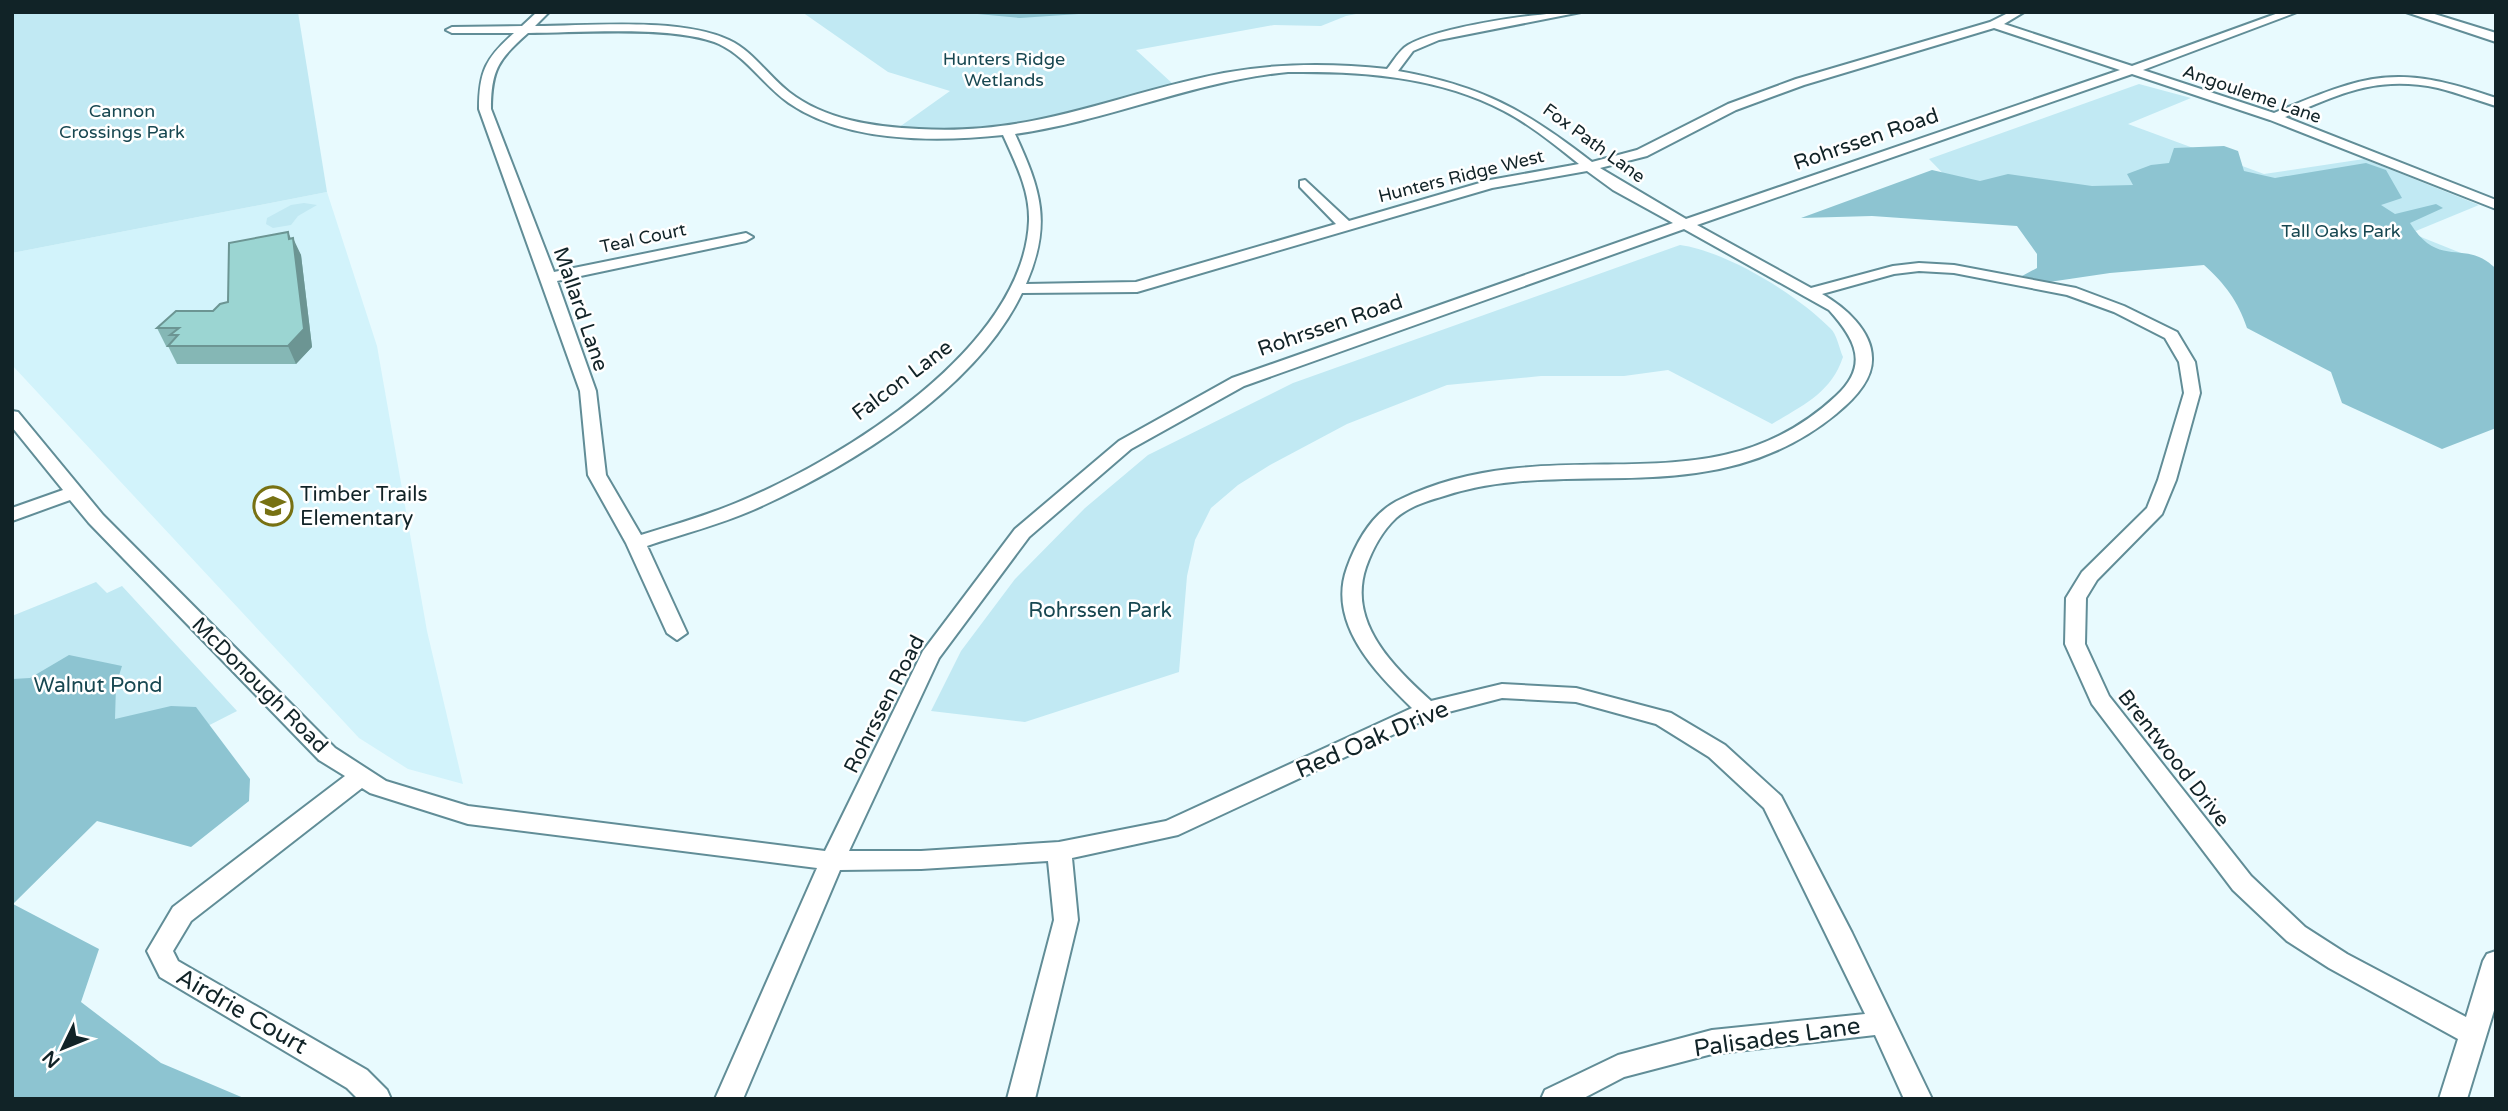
<svg xmlns="http://www.w3.org/2000/svg" width="2508" height="1111" viewBox="0 0 2508 1111" font-family="'Varela Round',sans-serif">
  <rect width="100%" height="100%" fill="#e8fafe"/>
  <polygon fill="#d2f3fb" points="327,192 377,346 427,631 463,784 408,769 359,738 12,365 12,253"/>
  <g fill="#c1e9f3">
    <polygon points="12,12 298,12 327,192 12,253"/>
    <polygon points="802,12 1366,12 1346,16 1321,26 1274,25 1136,50 1173,84 1027,123 989,129 898,128 950,91 888,72"/>
    <polygon points="2139,84 2191,98 2128,124 2264,174 2364,159 2479,205 2411,233 2496,267 2496,349 2270,268 1962,193 1929,159"/>
    <polygon points="304,203 317,205 298,216 291,225 273,228 266,224 267,218 291,205"/>
    <path d="M1680,245c46,6 118,50 150,83 7,6 9,20 13,29 -12,36 -40,48 -71,67l-104,-54 -44,6h-83l-94,9 -100,39 -77,41 -32,20 -27,23 -16,32 -8,36 -8,96 -154,50 -94,-11 30,-60 54,-72 70,-71 63,-53 145,-72z"/>
    <polygon points="96,582 107,593 122,586 237,711 12,826 12,616"/>
  </g>
  <g fill="#8dc4d1">
    <polygon points="956,12 1108,12 1020,18"/>
    <path d="M2224,146l14,5 6,20 31,7 91,-15 20,7 16,28 -21,7 14,9 41,-10 7,4 -33,15c30,48 55,14 86,46v159l-54,21 -100,-46 -11,-31 -84,-44c-9,-27 -22,-44 -43,-63l-94,8 -61,9 -27,-6 15,-8v-14l-20,-28 -145,-10 -71,2 131,-48 48,11 28,-7 84,12 41,-1 -6,-11 24,-9 18,-2 5,-15z"/>
    <polygon points="69,655 122,666 116,685 115,719 171,706 196,707 250,779 249,801 191,847 97,821 13,904 99,949 81,1002 161,1063 246,1099 12,1099 12,679 30,678"/>
  </g>
  <g fill="none" stroke-linecap="round" stroke-linejoin="round">
    <g stroke="#618d97" stroke-width="4">
      <path id="minor" d="M537,12h12l-14,14c55,0 145,-9 194,14 24,11 39,36 60,52 36,28 85,35 130,37 116,7 196,-35 305,-56 54,-10 108,-10 163,-4 6,-7 12,-19 21,-24 33,-19 134,-33 173,-33l-142,28 -26,11 -15,20c84,15 127,39 194,91l45,-12 91,-46 68,-25 194,-57 20,-10h14l-20,12 128,42 149,-54h16l-154,58 131,43c93,-39 122,-50 222,-15v8c-20,-6 -38,-13 -58,-18 -62,-13 -98,6 -153,29l211,83v9l-226,-89 -138,-46 -435,151 114,63 82,-22 26,-3 35,2 122,23 48,18 53,26 18,30 5,31 -24,87 -14,34 -65,66 -11,18 -1,46 24,52 142,180 54,51 42,27 119,63 17,-56 4,-7 9,-3v53l-29,95h-28l19,-60 -129,-71 -42,-27 -54,-51 -141,-186 -27,-60 1,-46 16,-26 65,-64 11,-28 26,-87 -5,-31 -14,-24 -51,-26 -47,-17 -113,-22 -35,-2 -25,3 -72,20c23,13 50,37 50,64 1,23 -20,43 -36,56 -40,33 -88,52 -140,59 -85,12 -169,-4 -252,23 -17,5 -34,10 -48,22 -14,13 -24,32 -30,49 -19,56 28,100 65,134l71,-17 74,4 95,25 54,32 56,51 71,137 80,166h-28l-29,-64 -163,19 -88,23 -42,22h-41l4,-9 73,-35 94,-25 153,-16 -101,-206 -55,-51 -53,-33 -80,-22 -74,-4 -69,18 -255,119 -106,23 6,62 -43,179h-28l47,-179 -6,-59 -127,8 -81,1 -97,229h-28l102,-231 -349,-44 -98,-31 -8,-5 -171,133 -18,30 5,10 189,109 20,20 4,9h-33l-11,-11 -187,-111 -13,-26 26,-44 172,-131 -26,-16 -230,-237 -19,-23 -58,21v-13l51,-18 -51,-63v-16l6,1 85,103 232,233 51,33 82,25 357,45 98,-200 92,-122 104,-88 113,-63 441,-155 -60,-33 -26,-19 -95,17 -355,104 -115,1c-47,98 -173,174 -269,217 -34,15 -71,24 -106,36l40,87 -10,7 -10,-7 -41,-90 -38,-68 -8,-84 -101,-282c0,-38 7,-51 35,-76h-62l-6,-3 6,-3 70,-1zM1994,28l126,42 -434,149 -86,-51 47,-12 89,-46 68,-25zM528,33c50,0 148,-8 191,11 28,13 45,42 70,59 58,40 146,39 214,32 12,27 27,55 26,86 -5,127 -188,239 -293,282 -31,13 -63,22 -95,32l-35,-60 -10,-84 -39,-110 189,-40 7,-4 -7,-4 -192,39 -63,-163c0,-40 8,-50 37,-76zM1288,72c73,-1 150,4 216,39 27,14 51,34 75,53l-89,16 -141,41 -44,-41 -5,1v6l36,37 -200,58 -110,2c26,-60 15,-94 -11,-150 93,-13 179,-53 273,-62zM1684,229l145,81c26,29 41,55 7,86 -99,92 -207,59 -327,73 -36,4 -75,14 -108,30 -27,12 -44,41 -54,69 -20,55 28,104 65,140l-246,113 -107,21 -138,9h-72l90,-193 90,-121 102,-88 113,-63z"/>
    </g>
    <g stroke="#618d97" stroke-width="4">
      <polygon id="major" points="2406,12 2428,12 2496,33 2496,42"/>
    </g>
    <use href="#minor" fill="#fff" fill-rule="evenodd"/>
    <use href="#major" fill="#fff" fill-rule="evenodd"/>
  </g>
  <polygon fill="#85b7b5" points="291,239 301,255 312,347 296,364 177,364 168,346 166,346 157,328 213,311 228,302"/>
  <polygon fill="#6c9593" points="288,232 295,248 293,238 301,255 312,347 296,364 288,346"/>
  <polygon fill="#9bd5d2" stroke="#6c9593" stroke-width="2" points="288,232 289,239 293,238 304,329 288,346 168,346 178,335 170,335 179,328 157,328 176,311 213,311 220,304 228,302 229,243"/>
  <defs>
    <g id="school-ring" transform="scale(2.0125)"><circle r="9.5" fill="#fff" stroke="#777113" stroke-width="1.5"/><path d="M0-5L7-2L0 1L-7-2ZM-4 1L0 2.5L4 1V4Q0 6-4 4Z" fill="#777113"/></g>
  </defs>
  <g fill-rule="evenodd">
    <use href="#school-ring" x="273" y="506"/>
  </g>
  <g text-anchor="middle" stroke-width="5" stroke-linejoin="round" paint-order="stroke">
    <g font-size="18" fill="#174751" stroke="#fff">
      <text x="1004" y="65">Hunters Ridge<tspan x="1004" dy="21">Wetlands</tspan></text>
      <text x="122" y="117">Cannon<tspan x="122" dy="21">Crossings Park</tspan></text>
      <text x="2341" y="237">Tall Oaks Park</text>
    </g>
    <g font-size="18" fill="#112327" stroke="#fff">
      <text transform="translate(2252 94) rotate(19)" y="6">Angouleme Lane</text>
      <text transform="translate(1594 143) rotate(36)" y="6">Fox Path Lane</text>
      <text transform="translate(1461 176) rotate(-14)" y="6">Hunters Ridge West</text>
      <text transform="translate(643 238) rotate(-12)" y="6">Teal Court</text>
    </g>
    <g font-size="21" fill="#112327" stroke="#fff">
      <text transform="translate(1866 139) rotate(-19)" y="7">Rohrssen Road</text>
      <text transform="translate(581 309) rotate(71)" y="7">Mallard Lane</text>
      <text transform="translate(1330 325) rotate(-19)" y="7">Rohrssen Road</text>
      <text transform="translate(902 380) rotate(-37)" y="7">Falcon Lane</text>
      <text transform="translate(260 685) rotate(45)" y="7">McDonough Road</text>
      <text transform="translate(884 704) rotate(-63)" y="7">Rohrssen Road</text>
      <text transform="translate(2174 758) rotate(52)" y="7">Brentwood Drive</text>
    </g>
    <g font-size="21" fill="#112327" stroke="#fff" text-anchor="start">
      <text x="300" y="501">Timber Trails<tspan x="300" dy="24">Elementary</tspan></text>
    </g>
    <g font-size="21" fill="#174751" stroke="#fff">
      <text x="1100" y="617">Rohrssen Park</text>
      <text x="98" y="692">Walnut Pond</text>
    </g>
    <g font-size="24" fill="#112327" stroke="#fff">
      <text transform="translate(1372 739) rotate(-23)" y="8">Red Oak Drive</text>
      <text transform="translate(242 1011) rotate(30)" y="8">Airdrie Court</text>
      <text transform="translate(1777 1037) rotate(-8)" y="8">Palisades Lane</text>
    </g>
  </g>
  <rect width="2508" height="1111" fill="none" stroke="#112327" stroke-width="28"/>
  <g transform="translate(63 1048) rotate(227)" stroke="#ffffff" stroke-width="5" paint-order="stroke">
  <path d="M0-5L12 26L0 18L-12 26Z" fill="#112327"/>
  <text y="-10" font-size="19" font-weight="bold" text-anchor="middle" fill="#112327">N</text>
  </g>
</svg>
